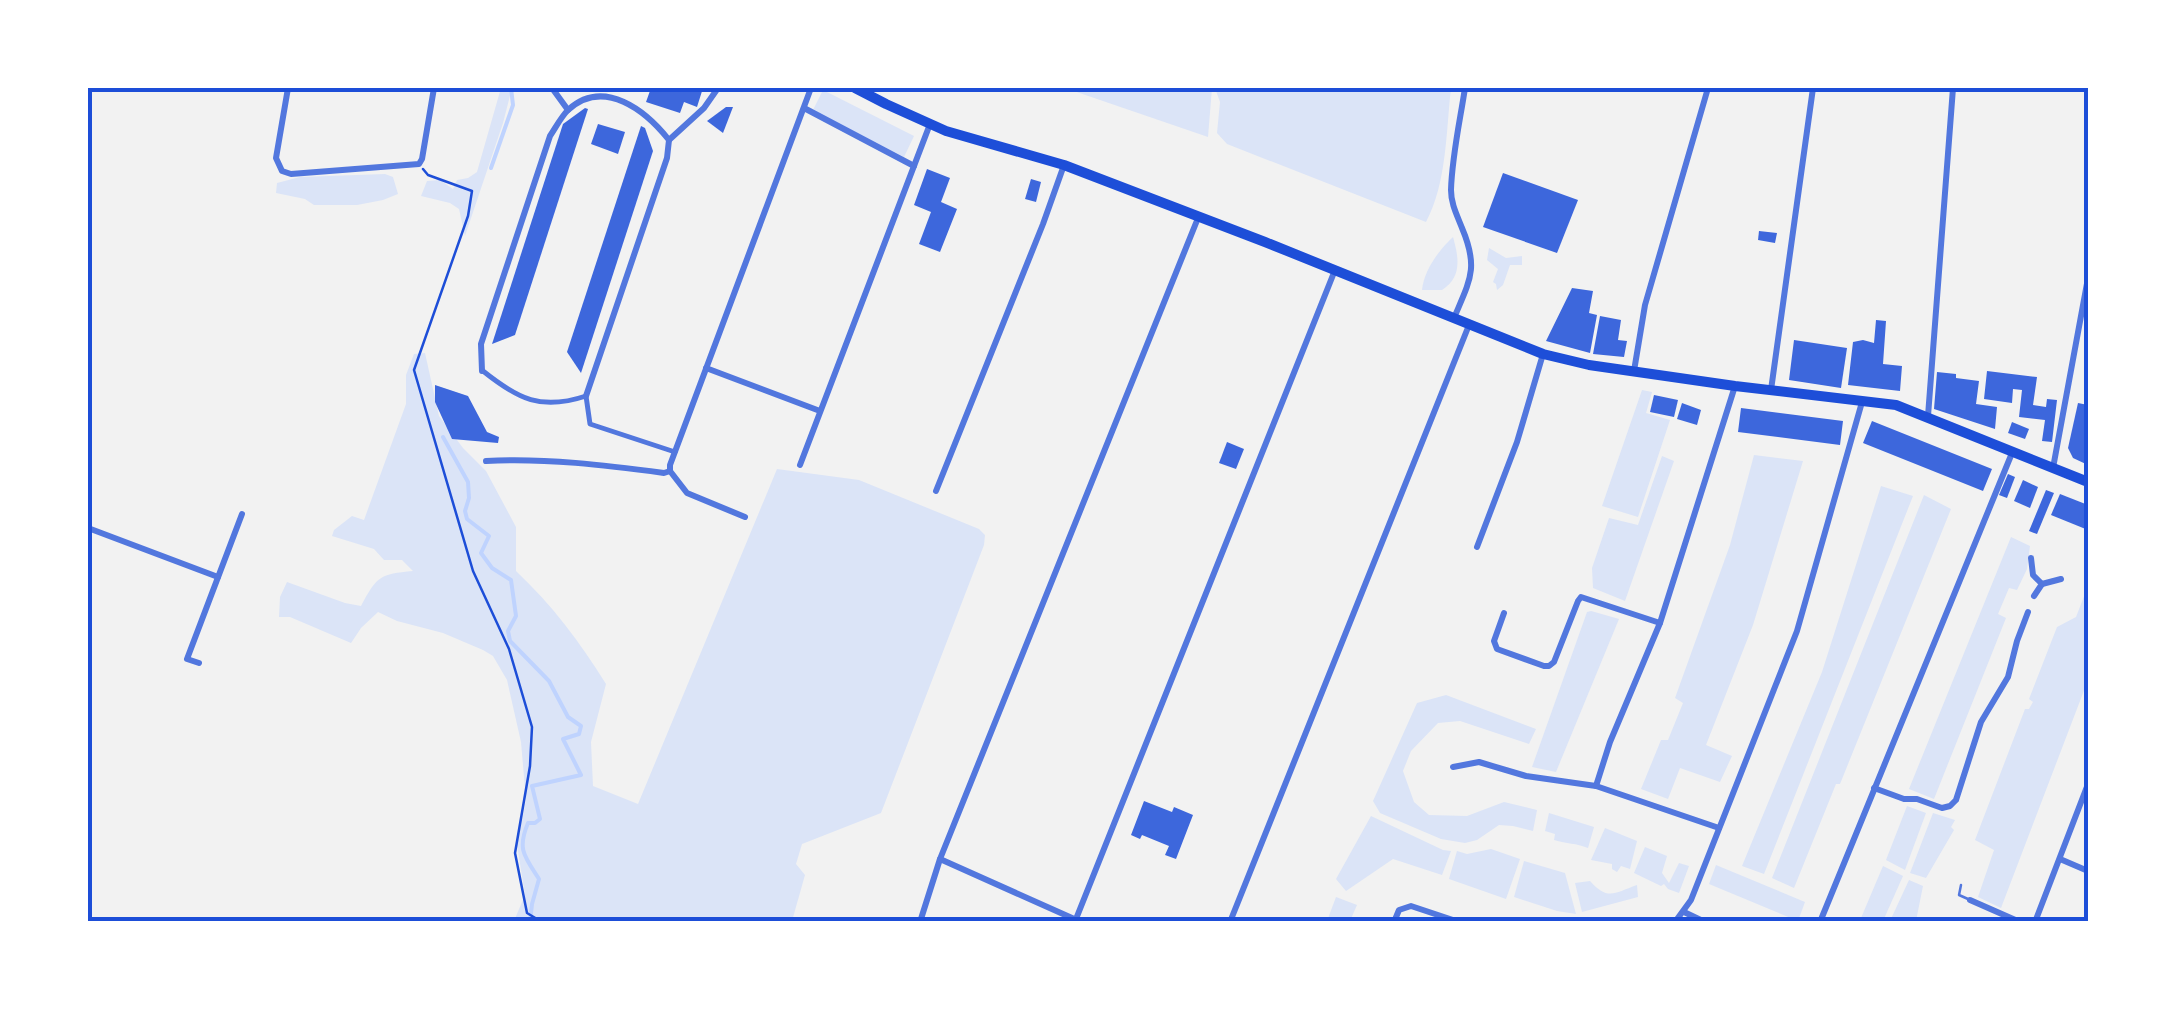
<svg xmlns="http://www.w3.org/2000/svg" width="2176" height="1009" viewBox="0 0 2176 1009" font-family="Jost,sans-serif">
  <rect width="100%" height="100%" fill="#f2f2f2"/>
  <g fill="#dbe4f7">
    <polygon points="501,88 512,88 503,123 465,236 459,209 450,203 421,196 427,181 440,180 453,189 457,180 468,178 477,172"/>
    <polygon points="1065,88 1212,88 1208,137"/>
    <path d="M1215,88h236c-5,43 -4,95 -25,134l-199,-78 -10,-11 3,-31z"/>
    <polygon points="823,90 914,136 904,157 813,110"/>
    <polygon points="385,174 393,177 398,194 383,200 357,205 314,205 305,199 276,193 277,183 300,177"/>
    <path d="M1453,237c6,21 9,40 -11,53h-20c2,-20 17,-40 31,-53z"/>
    <polygon points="1489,248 1506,258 1522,256 1522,265 1510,265 1503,285 1497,290 1496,284 1493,282 1498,269 1487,260"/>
    <path d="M425,353l14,63 24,32 23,23 30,56v44c36,34 64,71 90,113l-15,58 2,44 45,18 139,-335 82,11 120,49 6,6 -1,10 -103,268 -79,31 -6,20 9,11 -13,46h-278l11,-26 -8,-50 9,-45 -5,-58 -14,-62 -14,-24 -10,-6 -40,-17 -46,-12 -19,-9 -17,16 -10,15 -61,-26h-11l1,-20 7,-15 58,21 16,3c16,-30 19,-32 52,-35l-11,-11h-18l-10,-11 -42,-13 2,-6 18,-14 12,4 42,-116v-29l8,-21z"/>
    <polygon points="1642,390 1652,392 1646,413 1670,420 1638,517 1602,506"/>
    <polygon points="1754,455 1803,461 1753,625 1706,745 1732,756 1720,782 1680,768 1668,799 1641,789 1661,740 1668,740 1683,703 1675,698 1730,545"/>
    <polygon points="1662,456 1674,461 1625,601 1593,588 1592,568 1609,518 1638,525"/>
    <polygon points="1881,486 1913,496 1764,874 1742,866 1822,672"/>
    <polygon points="1924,495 1951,509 1840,784 1836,784 1794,888 1772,878"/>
    <polygon points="2011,537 2030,546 2027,569 2017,590 2009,588 1998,614 2006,618 1934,799 1909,789"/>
    <polygon points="2088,586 2088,680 2001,908 1978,897 1994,850 1975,840 2025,709 2029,709 2033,702 2029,699 2057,627 2076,617"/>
    <polygon points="1591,611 1619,619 1556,772 1532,767 1587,612"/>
    <polygon points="1446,695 1536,729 1529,744 1460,721 1438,723 1411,751 1403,771 1414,802 1429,815 1467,816 1504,802 1537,810 1533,831 1513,826 1499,825 1477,840 1465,843 1441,839 1380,813 1373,801 1417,703"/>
    <polygon points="1907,806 1926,813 1905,870 1886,860"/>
    <path d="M1549,813l45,14 -6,21c-12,-5 -21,-4 -34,-8l1,-6 -10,-3z"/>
    <polygon points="1933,813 1955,820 1951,827 1954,830 1926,878 1910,873"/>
    <polygon points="1371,816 1443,850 1451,851 1442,875 1393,859 1346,891 1336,879"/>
    <polygon points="1605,828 1637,841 1630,869 1621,866 1617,872 1612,869 1612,864 1591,860"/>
    <polygon points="1645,847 1667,856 1662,873 1669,883 1679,863 1689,866 1679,893 1668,889 1664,884 1661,886 1634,873"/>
    <polygon points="1491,849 1520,859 1506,899 1449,879 1457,851 1467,854"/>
    <polygon points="1524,861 1565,873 1576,914 1557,911 1514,897"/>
    <polygon points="1716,865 1805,902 1798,921 1709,884"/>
    <polygon points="1883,866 1903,876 1883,921 1869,921 1861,918"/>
    <polygon points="1909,880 1923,886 1916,921 1890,921"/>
    <path d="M1590,881c18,20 24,12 47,4l1,12 -56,15 -7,-29z"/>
    <polygon points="1336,897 1357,905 1350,921 1327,921"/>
  </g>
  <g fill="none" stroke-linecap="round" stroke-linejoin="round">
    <g stroke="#bfd3fe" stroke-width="4">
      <polyline points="491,168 513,105 511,88"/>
      <path d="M443,437l25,45 1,16 -4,13 2,8 22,17 -8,17 11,15 19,12 5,36 -8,15 2,10 39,40 19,36 13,9 -2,8 -16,5 18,36 -49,11 8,33 -5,4h-7c-11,26 -4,33 11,56l-7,25 -2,18"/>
    </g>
  </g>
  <g fill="#3d67dc">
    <polygon points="651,88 703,88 697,107 684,102 680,113 646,102"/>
    <polygon points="726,107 733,107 723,133 707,121"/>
    <polygon points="585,108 588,109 515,335 492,344 563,124"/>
    <polygon points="598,124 625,132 618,154 591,144"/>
    <polygon points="641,126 645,128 653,151 581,373 567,352"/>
    <polygon points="927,169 950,178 941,202 957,209 940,252 919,244 931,212 914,205"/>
    <polygon points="1503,173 1578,200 1557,253 1483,227"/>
    <polygon points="1031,179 1041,182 1036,202 1025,199"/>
    <polygon points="1759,231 1777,233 1775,243 1758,240"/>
    <polygon points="1572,288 1593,291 1589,313 1597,315 1590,353 1546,341"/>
    <polygon points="1600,316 1621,320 1618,340 1627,341 1624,357 1593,354"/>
    <polygon points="1876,320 1886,321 1883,364 1902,366 1900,391 1848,385 1853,342 1863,340 1874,343"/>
    <polygon points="1794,340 1847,348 1841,388 1789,380"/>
    <polygon points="1987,371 2037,377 2033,405 2046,407 2047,399 2057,400 2052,442 2042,441 2045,420 2019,417 2022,390 2013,389 2012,403 1984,399"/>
    <polygon points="1937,372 1956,374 1956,378 1979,381 1976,404 1997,407 1995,429 1934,409"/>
    <polygon points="435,385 468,396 487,432 499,437 498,443 452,439 435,402"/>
    <polygon points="1654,395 1678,400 1674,417 1650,412"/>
    <polygon points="1682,403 1701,410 1697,425 1677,419"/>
    <polygon points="2078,403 2088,405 2088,465 2073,458 2068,448"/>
    <polygon points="1741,408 1843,421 1840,445 1738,432"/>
    <polygon points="1872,421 1992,469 1983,491 1863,443"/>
    <polygon points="2012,422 2029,429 2025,439 2008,433"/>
    <polygon points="1227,442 1244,449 1236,469 1219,463"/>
    <polygon points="2008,474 2015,477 2007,498 1999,495"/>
    <polygon points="2023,480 2038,487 2030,508 2014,501"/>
    <polygon points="2046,490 2054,493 2037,534 2029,531"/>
    <polygon points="2060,494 2088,505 2088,530 2051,515"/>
    <polygon points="1144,801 1172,812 1174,807 1193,815 1176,859 1165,855 1169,846 1142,835 1140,839 1131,835"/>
  </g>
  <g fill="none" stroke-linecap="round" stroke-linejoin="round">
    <polyline stroke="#1d4ed8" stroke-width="2.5" points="423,169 428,175 472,191 468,216 414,370 473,571 509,649 532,727 530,766 515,853 527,913 542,922"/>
    <polyline stroke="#5277de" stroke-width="2.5" points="1961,885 1959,895 1968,899"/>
    <path stroke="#5277de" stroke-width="5" d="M483,371c35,28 58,40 103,25l4,28 85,28"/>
    <g stroke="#5277de" stroke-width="6">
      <polyline points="288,88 276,158 282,171 291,174 419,164 422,159 434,88"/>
      <polyline points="552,88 568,110"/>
      <polyline points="804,108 914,166"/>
      <polyline points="669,140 704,108 718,88"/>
      <path d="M1454,318c16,-38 25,-50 8,-90 -5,-13 -11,-24 -11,-38 1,-34 9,-69 14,-102"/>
      <polyline points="706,368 820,411"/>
      <path d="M482,371l-1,-27 69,-208c6,-9 11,-19 18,-26 36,-33 78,1 101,30l-2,18 -81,238"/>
      <polyline points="1634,371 1645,305 1708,88"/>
      <polyline points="1771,390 1813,88"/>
      <polyline points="1928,416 1953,88"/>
      <path d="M486,461c60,-3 119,4 178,12l6,-2"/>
      <polyline points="800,465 930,124"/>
      <polyline points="2053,468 2088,278"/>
      <polyline points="936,491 1043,224 1064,165"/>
      <polyline points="745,517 687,493 670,471 670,465 811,88"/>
      <polyline points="88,528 218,577"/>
      <polyline points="1477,547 1517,442 1543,354"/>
      <polyline points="2031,558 2033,575 2042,584 2034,596"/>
      <polyline points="2042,584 2061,579"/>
      <polyline points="1504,613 1494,641 1497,649 1544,666 1549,666 1554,662 1578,601 1581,597 1660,623"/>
      <polyline points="199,663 187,659 242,514"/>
      <polyline points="1453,767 1479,762 1526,776 1596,786 1719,828"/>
      <polyline points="1596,786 1610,742 1660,623 1735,386"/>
      <polyline points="1874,788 1904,799 1917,799 1942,808 1950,806 1956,800 1981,722 2008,677 2017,641 2028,612"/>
      <polyline points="940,859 1081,922"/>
      <polyline points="2060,859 2088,871"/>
      <polyline points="1970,900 2020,922"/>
      <polyline points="1684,912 1705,922"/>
      <polyline points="1076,919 1335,270"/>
      <polyline points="920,922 940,859 1198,218"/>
      <polyline points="1230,922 1469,325"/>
      <polyline points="1394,922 1399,910 1411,906 1459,922"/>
      <polyline points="1675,922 1691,900 1797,631 1862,402"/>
      <polyline points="1820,922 2012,453"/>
      <polyline points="2035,922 2088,784"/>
    </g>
    <polyline stroke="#1d4ed8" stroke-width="10" points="855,88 886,104 946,131 1064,165 1265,242 1543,354 1589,365 1735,386 1896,405 2088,482"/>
  </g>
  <rect width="2176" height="1009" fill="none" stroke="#ffffff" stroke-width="180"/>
  <rect x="90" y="90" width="1996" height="829" fill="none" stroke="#1d4ed8" stroke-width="4"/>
</svg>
